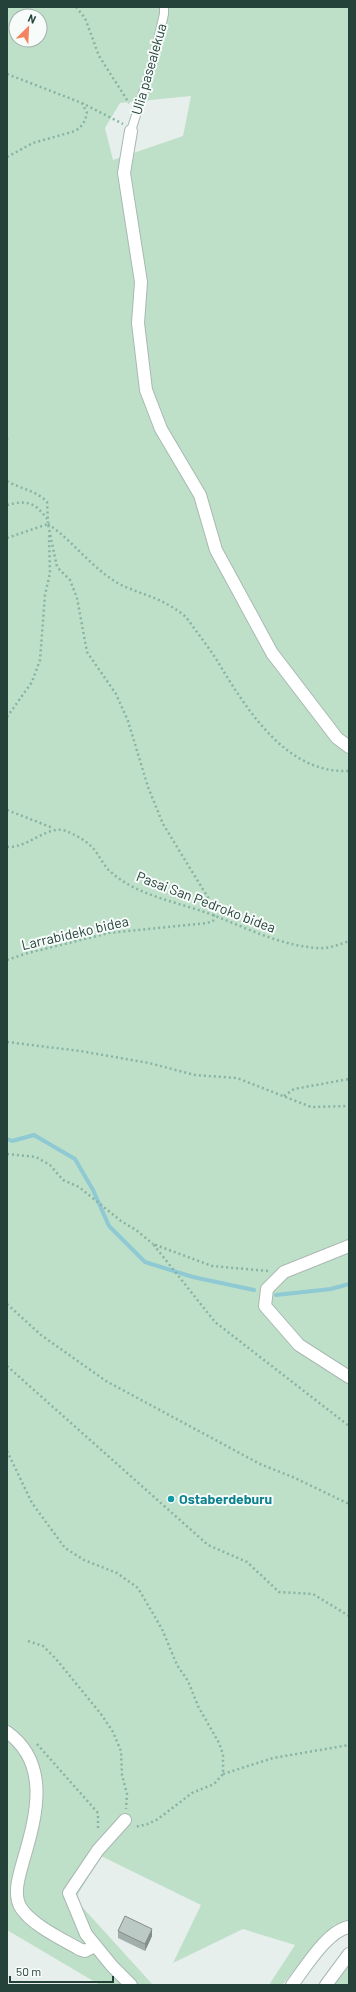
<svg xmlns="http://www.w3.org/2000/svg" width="356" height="1992" viewBox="0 0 356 1992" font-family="Barlow,sans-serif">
  <rect width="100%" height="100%" fill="#e6efeb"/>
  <g fill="#bfe0c8" fill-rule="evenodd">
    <path d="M7,7h342v1914l-15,4 -52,60h-13l26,-40 -52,-16 -70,34 28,-58 -100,-49 -26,43 78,86h-53l-93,-55zM16,16h24v24h-24zM191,96l-8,40 -70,24 -8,-32 15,-25z"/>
    <polygon points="349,1964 349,1985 333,1985"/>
  </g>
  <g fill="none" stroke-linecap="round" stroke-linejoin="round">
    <g stroke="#8ec9d4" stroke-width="4">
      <polyline points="7,1139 12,1141 34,1135 75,1159 93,1190 109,1226 145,1262 193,1277 254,1290"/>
      <polyline points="276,1295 331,1289 349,1284"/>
    </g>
    <g stroke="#a8b8b2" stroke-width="10">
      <polyline id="service" points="131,131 153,61 164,14 164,7"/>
    </g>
    <g stroke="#a8b8b2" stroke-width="14">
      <g id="minor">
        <polyline points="131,131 124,173 141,282 138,323 146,390 161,429 200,495 216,550 272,653 337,738 349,747"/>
        <polyline points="349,1246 284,1272 267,1289 265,1306 299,1345 349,1377"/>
        <path d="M7,1732c43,31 30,82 17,126 -4,15 -12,36 -3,50 11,17 41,31 58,41l6,2 10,-5"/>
        <polyline points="125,1820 98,1850 69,1893 86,1934 112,1966 131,1985"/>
        <path d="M292,1985c13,-17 36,-55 57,-58"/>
        <polyline points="326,1985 349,1954"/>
      </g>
    </g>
    <g stroke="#86b3a5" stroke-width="2.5" stroke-dasharray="2 3" stroke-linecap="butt">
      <polyline points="76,7 85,18 99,56 129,103"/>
      <polyline points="7,74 82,103 123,124"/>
      <path d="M7,157l26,-14 42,-12c8,-5 10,-10 12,-18l-5,-10"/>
      <polyline points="7,438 7,442"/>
      <path d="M7,481c13,8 29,9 40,21l1,21"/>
      <path d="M7,505c20,-5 28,-3 40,14"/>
      <path d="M48,524c25,17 42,42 68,58 6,4 15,7 22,10 18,6 34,13 48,25 12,17 25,33 35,50 28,46 67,107 128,104"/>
      <polyline points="7,538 48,524"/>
      <polyline points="7,717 32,682 40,660 45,595 50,573 49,534"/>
      <polyline points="7,810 53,828"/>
      <path d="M7,847c22,1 41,-23 59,-16 8,3 19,9 26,16 7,7 11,19 20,26 26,23 66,29 98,41 35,13 68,31 107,34 11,1 21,-3 32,-7"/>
      <polyline points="7,960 28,953 109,933 207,923 213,921 215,909 163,824 148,787 128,721 116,694 87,652 77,598 70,580 57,567 48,524"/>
      <polyline points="7,1042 80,1051 149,1063 195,1075 237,1078 311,1107 349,1106"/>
      <polyline points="284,1096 294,1089 349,1079"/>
      <polyline points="7,1154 36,1157 50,1165 63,1180 79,1187 121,1221 136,1230 153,1244"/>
      <polyline points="268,1271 212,1266 153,1244 215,1322 349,1426"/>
      <polyline points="7,1304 41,1335 106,1381 260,1464 295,1478 349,1504"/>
      <polyline points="7,1366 208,1545 247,1562 279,1592 313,1594 349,1616"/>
      <polyline points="7,1451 32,1503 65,1548 84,1560 117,1573 138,1588 162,1629 177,1665 188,1681 198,1706 219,1743 223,1754 223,1774 214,1784 192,1793 158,1819 148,1824 135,1827"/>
      <polyline points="28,1641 43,1646 56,1659 101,1714 113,1732 121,1751 122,1775 127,1794 126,1809"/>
      <polyline points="37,1744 98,1813 98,1830"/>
      <polyline points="223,1774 273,1758 349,1745"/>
    </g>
    <use href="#service" stroke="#fff" stroke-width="8"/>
    <use href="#minor" stroke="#fff" stroke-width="12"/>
  </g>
  <polygon fill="#a1aea9" points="118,1931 152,1936 145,1951 118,1938"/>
  <polygon fill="#838d89" points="152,1929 152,1936 145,1951 145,1944"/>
  <polygon fill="#bbcac4" stroke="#838d89" points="125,1916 152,1929 145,1944 118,1931"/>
  <circle fill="#0f9aa8" stroke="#f7fbf9" stroke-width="1.5" cx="171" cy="1499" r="4"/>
  <g text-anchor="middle" stroke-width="4" stroke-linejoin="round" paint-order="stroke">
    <g font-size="14" fill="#24423a" stroke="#f7fbf9">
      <text transform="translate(149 69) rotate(-74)" y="5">Ulia pasealekua</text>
      <text transform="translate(206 902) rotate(21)" y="5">Pasai San Pedroko bidea</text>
      <text transform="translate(75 933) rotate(-13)" y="5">Larrabideko bidea</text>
    </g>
    <g font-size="14" font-weight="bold" fill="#0d838f" stroke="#f7fbf9" text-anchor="start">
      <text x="179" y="1504">Ostaberdeburu</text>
    </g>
  </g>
  <rect width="356" height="1992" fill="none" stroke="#24423a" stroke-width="16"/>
  <g transform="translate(28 28) rotate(24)"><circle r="19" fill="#f7fbf9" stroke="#a3b1ad"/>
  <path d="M0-3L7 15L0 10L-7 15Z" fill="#f4845f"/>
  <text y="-6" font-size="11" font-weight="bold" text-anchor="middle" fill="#24423a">N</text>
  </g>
  <path d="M10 1976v6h103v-6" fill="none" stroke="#24423a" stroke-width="2"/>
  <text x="16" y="1976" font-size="12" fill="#24423a" stroke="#f7fbf9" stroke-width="3" paint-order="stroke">50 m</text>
</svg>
